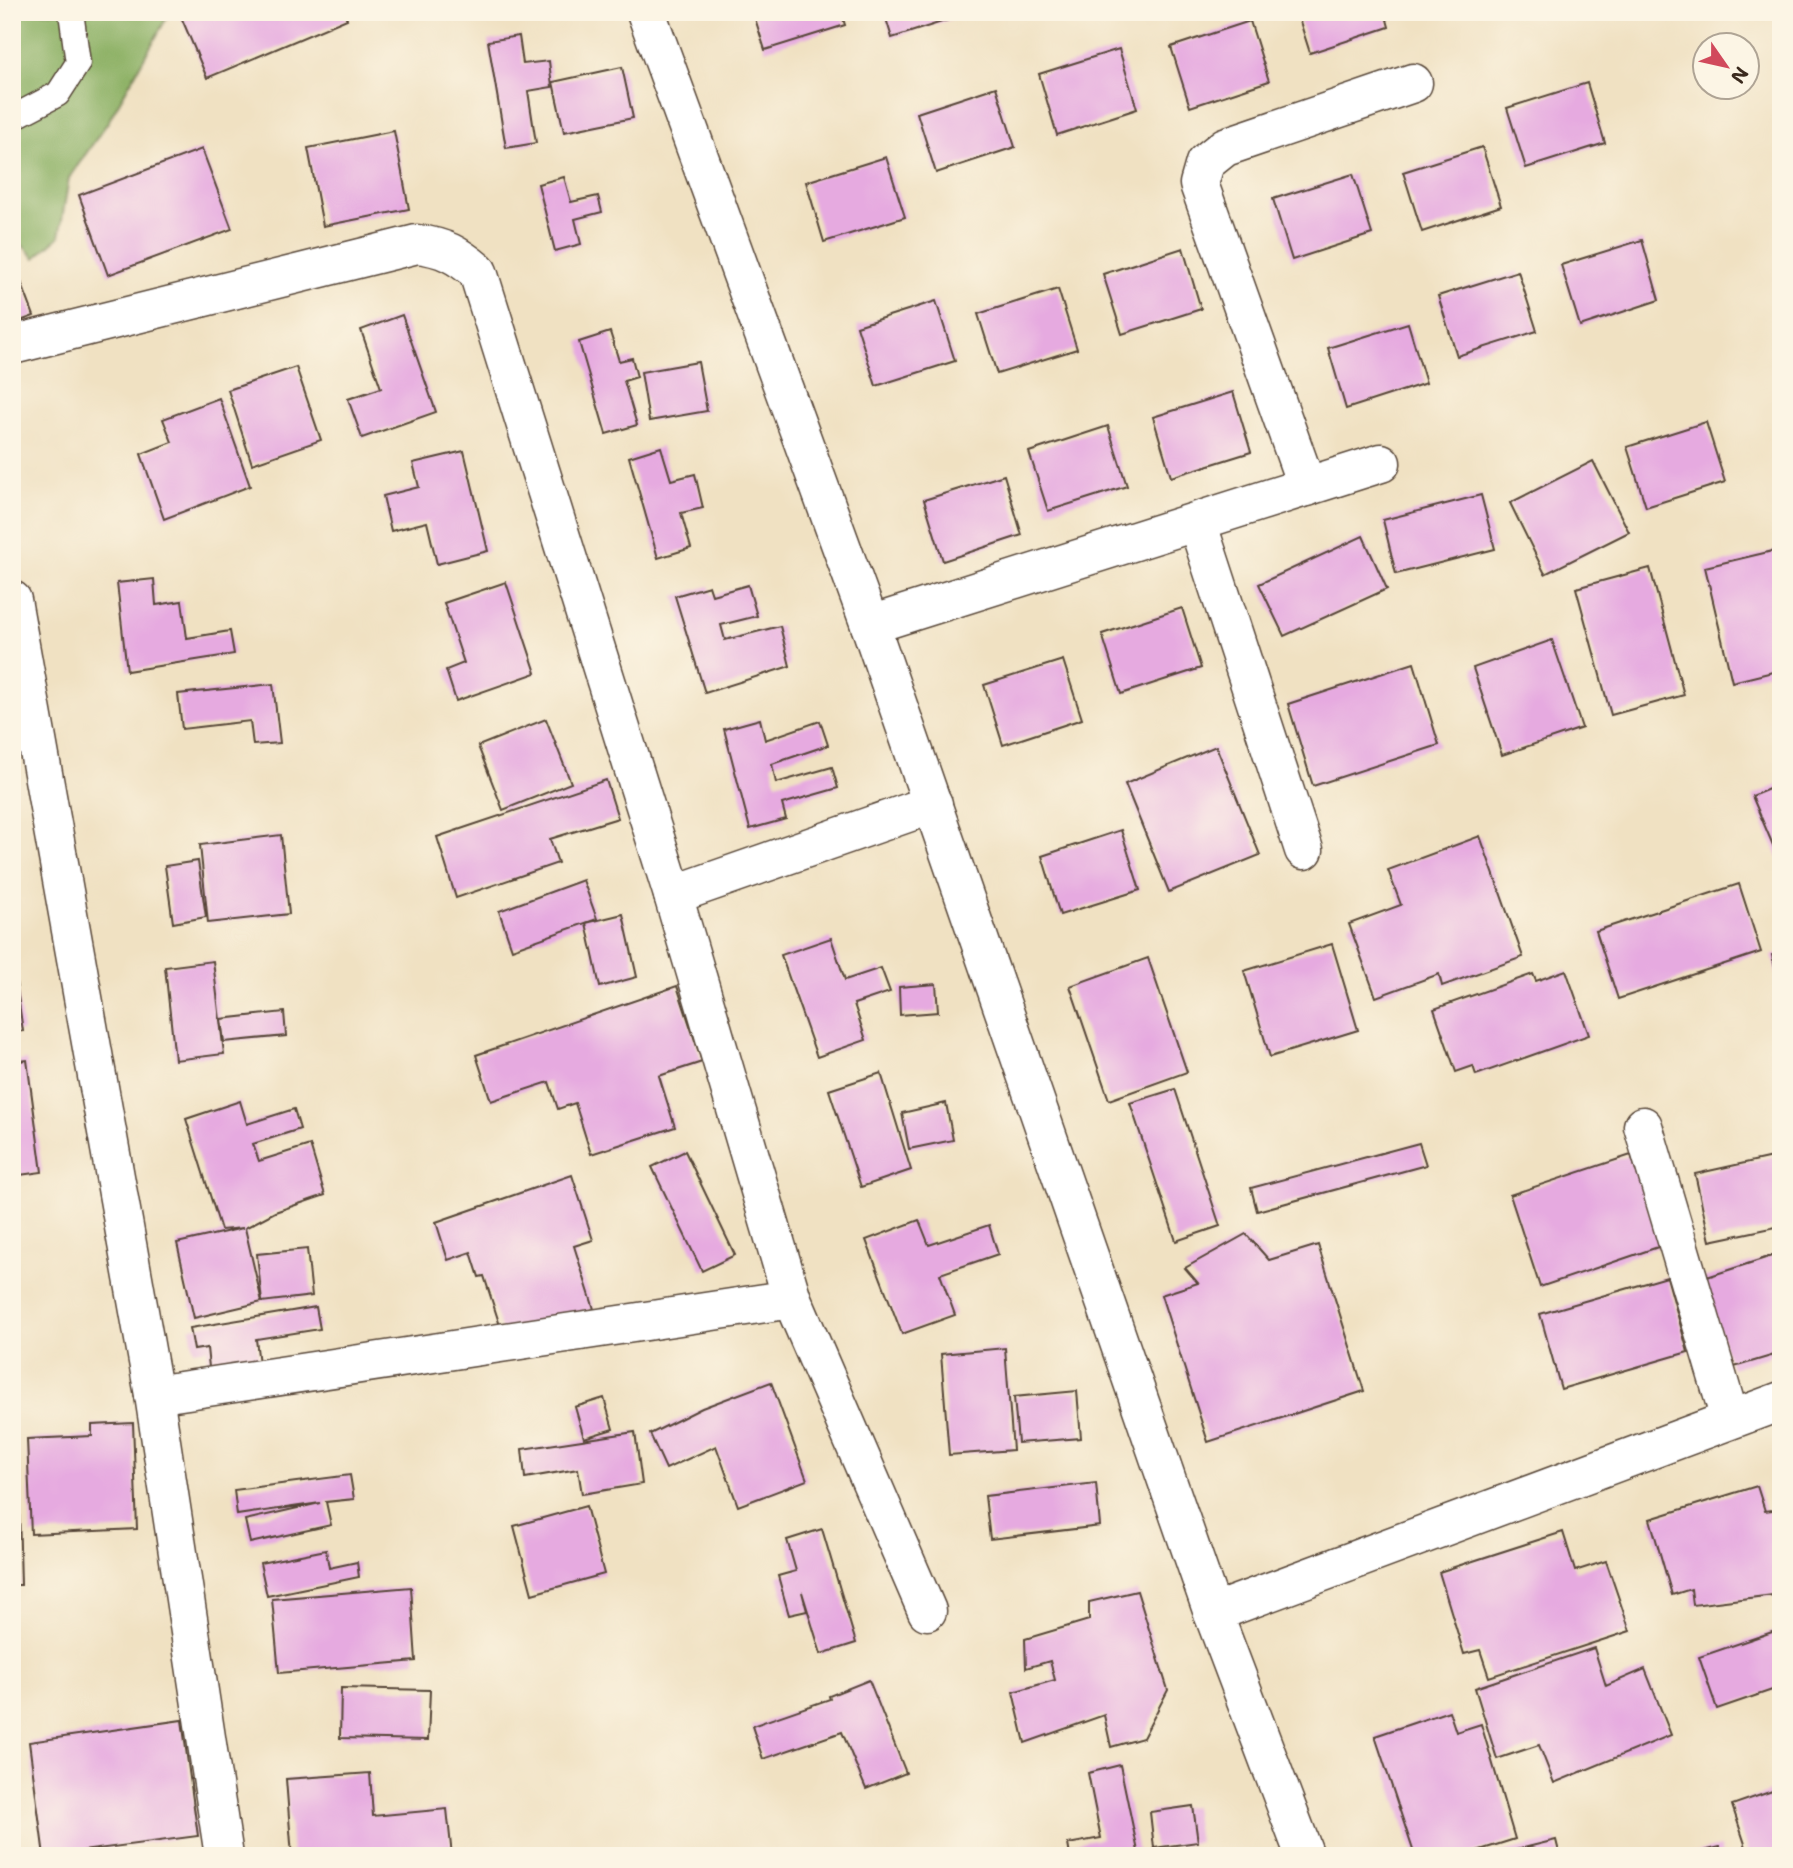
<svg xmlns="http://www.w3.org/2000/svg" width="1793" height="1868" viewBox="0 0 1793 1868" font-family="'Shantell Sans',sans-serif">
  <rect width="100%" height="100%" fill="#fcf5e5"/>
  <filter id="ink" filterUnits="userSpaceOnUse"><feTurbulence type="fractalNoise" baseFrequency=".0143" numOctaves="2"/><feDisplacementMap in="SourceGraphic" scale="14" xChannelSelector="R" yChannelSelector="G"/><feConvolveMatrix kernelMatrix="1 2 1 2 8 2 1 2 1" color-interpolation-filters="sRGB"/></filter>
  <filter id="wash" filterUnits="userSpaceOnUse"><feTurbulence type="fractalNoise" baseFrequency=".00686" numOctaves="4" result="noise"/><feDisplacementMap in="SourceGraphic" scale="28" xChannelSelector="R" yChannelSelector="G"/><feGaussianBlur stdDeviation="1.57" result="paint"/><feColorMatrix in="noise" values="0 0 0 0 0 0 0 0 0 0 0 0 0 0 0 0 0 1.4 0 .05"/><feComposite in="paint" operator="in"/></filter>
  <g filter="url(#wash)">
    <rect width="100%" height="100%" fill="#f0e1c2"/>
    <polygon fill="#8fb268" stroke="#656e43" stroke-width="2" points="12,12 170,12 108,122 69,178 59,237 35,258 12,235"/>
    <g id="blocks">
      <g fill="#e6aae0">
        <polygon points="179,12 344,12 347,19 207,78"/>
        <polygon points="753,12 841,12 845,25 765,50"/>
        <polygon points="884,12 970,12 970,13 892,38"/>
        <polygon points="1297,12 1385,12 1389,27 1310,53"/>
        <polygon points="1250,21 1269,81 1190,107 1171,47"/>
        <polygon points="519,36 523,64 549,61 552,87 528,91 536,143 506,148 488,41"/>
        <polygon points="1119,49 1137,109 1057,135 1039,74"/>
        <polygon points="622,67 633,118 564,132 553,82"/>
        <polygon points="1587,83 1605,143 1526,168 1507,108"/>
        <polygon points="996,87 1015,147 936,173 917,113"/>
        <polygon points="394,131 409,209 323,226 308,148"/>
        <polygon points="1482,147 1501,206 1422,232 1403,172"/>
        <polygon points="202,149 232,229 108,275 79,195"/>
        <polygon points="886,157 905,217 824,242 806,182"/>
        <polygon points="1353,174 1372,234 1292,260 1273,199"/>
        <polygon points="564,177 571,202 598,196 602,212 575,219 581,244 555,251 538,184"/>
        <polygon points="1642,240 1659,300 1580,326 1561,265"/>
        <polygon points="1183,248 1201,309 1122,334 1103,274"/>
        <polygon points="12,258 34,316 12,324"/>
        <polygon points="1518,271 1537,331 1457,356 1438,296"/>
        <polygon points="1058,289 1077,349 997,374 978,314"/>
        <polygon points="936,301 955,361 876,386 857,326"/>
        <polygon points="402,315 436,412 362,438 348,399 381,388 361,330"/>
        <polygon points="1408,323 1426,383 1346,409 1328,348"/>
        <polygon points="610,332 619,361 632,358 637,377 624,381 637,425 606,434 579,342"/>
        <polygon points="698,362 707,411 649,421 641,372"/>
        <polygon points="296,367 321,440 252,464 228,390"/>
        <polygon points="1233,392 1251,452 1171,477 1153,417"/>
        <polygon points="219,398 250,486 164,519 141,454 172,442 163,419"/>
        <polygon points="1706,422 1725,482 1646,507 1627,447"/>
        <polygon points="1108,426 1127,486 1048,511 1029,452"/>
        <polygon points="661,447 671,480 695,474 703,508 681,513 691,548 658,558 629,457"/>
        <polygon points="464,451 488,551 437,564 427,522 391,531 383,496 419,487 413,463"/>
        <polygon points="1593,461 1629,532 1545,574 1510,503"/>
        <polygon points="1004,475 1022,535 943,561 924,500"/>
        <polygon points="1481,495 1495,549 1396,574 1383,520"/>
        <polygon points="1363,536 1387,589 1284,636 1259,584"/>
        <polygon points="1781,549 1781,670 1732,682 1705,567"/>
        <polygon points="1650,568 1684,695 1611,715 1576,588"/>
        <polygon points="154,579 156,605 182,601 187,638 230,631 234,654 127,671 117,583"/>
        <polygon points="506,582 536,673 456,701 446,670 464,663 444,603"/>
        <polygon points="748,585 757,616 721,625 725,640 780,626 790,666 705,693 675,596 709,586 712,595"/>
        <polygon points="1182,608 1201,668 1121,694 1102,634"/>
        <polygon points="1552,640 1582,728 1502,755 1473,668"/>
        <polygon points="1063,660 1082,719 1003,745 984,685"/>
        <polygon points="1414,663 1439,745 1313,786 1288,704"/>
        <polygon points="273,684 280,743 253,745 250,721 182,729 178,694"/>
        <polygon points="546,719 571,783 503,810 478,746"/>
        <polygon points="760,719 765,740 820,721 828,745 772,764 776,783 832,767 838,788 782,804 786,819 750,829 724,729"/>
        <polygon points="1216,746 1260,855 1169,892 1125,784"/>
        <polygon points="606,780 618,818 550,839 558,863 456,898 437,837"/>
        <polygon points="1781,784 1781,856 1778,857 1752,796"/>
        <polygon points="1121,830 1140,890 1060,915 1042,856"/>
        <polygon points="281,835 289,914 208,923 200,845"/>
        <polygon points="1480,836 1523,957 1442,986 1439,974 1376,997 1349,924 1401,905 1388,870"/>
        <polygon points="198,861 206,917 173,923 165,866"/>
        <polygon points="583,880 597,919 512,949 499,911"/>
        <polygon points="1739,884 1761,952 1618,999 1596,931"/>
        <polygon points="623,914 637,977 600,987 586,923"/>
        <polygon points="831,938 845,980 881,968 890,992 854,1004 866,1040 817,1057 781,955"/>
        <polygon points="1332,944 1358,1030 1270,1057 1244,971"/>
        <polygon points="1781,953 1781,988 1780,988 1772,955"/>
        <polygon points="12,954 23,1031 12,1032"/>
        <polygon points="1148,958 1187,1072 1109,1100 1070,986"/>
        <polygon points="213,961 224,1054 175,1060 165,967"/>
        <polygon points="1566,970 1589,1035 1476,1075 1473,1066 1456,1072 1434,1009 1533,974 1536,981"/>
        <polygon points="936,984 938,1012 900,1015 899,987"/>
        <polygon points="677,986 702,1062 659,1076 675,1127 591,1154 575,1103 558,1109 549,1082 491,1101 476,1055"/>
        <polygon points="284,1012 286,1036 224,1042 221,1019"/>
        <polygon points="27,1060 42,1172 12,1176 12,1062"/>
        <polygon points="881,1073 911,1170 861,1187 829,1090"/>
        <polygon points="1175,1089 1220,1226 1176,1241 1130,1103"/>
        <polygon points="240,1101 247,1124 294,1109 300,1129 253,1144 259,1161 310,1145 325,1195 275,1212 245,1228 262,1302 194,1318 177,1243 243,1228 221,1230 186,1119"/>
        <polygon points="946,1103 953,1140 909,1149 902,1113"/>
        <polygon points="1419,1143 1426,1165 1257,1211 1251,1188"/>
        <polygon points="685,1151 735,1255 702,1271 652,1167"/>
        <polygon points="1631,1155 1661,1246 1540,1287 1510,1195"/>
        <polygon points="1781,1155 1781,1226 1710,1241 1695,1174"/>
        <polygon points="572,1175 593,1240 574,1246 594,1309 504,1338 484,1276 479,1277 471,1252 448,1260 436,1222"/>
        <polygon points="919,1220 929,1245 989,1225 998,1254 940,1274 955,1315 902,1334 866,1240"/>
        <polygon points="1246,1234 1269,1260 1318,1245 1364,1391 1208,1442 1161,1295 1198,1283 1185,1268"/>
        <polygon points="307,1249 312,1296 262,1302 257,1254"/>
        <polygon points="1781,1253 1781,1353 1731,1368 1704,1278"/>
        <polygon points="1667,1277 1688,1352 1561,1389 1540,1314"/>
        <polygon points="316,1307 320,1329 256,1339 260,1372 210,1377 207,1348 194,1350 190,1328"/>
        <polygon points="1005,1348 1013,1450 949,1455 941,1354"/>
        <polygon points="771,1382 807,1480 738,1506 716,1446 666,1469 650,1434 702,1408"/>
        <polygon points="1077,1391 1081,1438 1018,1443 1014,1397"/>
        <polygon points="604,1398 613,1429 584,1438 575,1407"/>
        <polygon points="133,1423 137,1529 31,1534 27,1439 92,1436 92,1425"/>
        <polygon points="635,1432 642,1484 582,1494 578,1469 525,1478 522,1449"/>
        <polygon points="350,1475 354,1499 326,1502 331,1525 250,1543 245,1520 320,1503 237,1515 234,1490"/>
        <polygon points="1096,1483 1100,1526 990,1539 985,1496"/>
        <polygon points="1757,1486 1765,1511 1781,1509 1781,1594 1693,1605 1691,1589 1672,1595 1650,1519"/>
        <polygon points="586,1506 604,1574 532,1594 514,1526"/>
        <polygon points="12,1509 19,1509 21,1585 12,1585"/>
        <polygon points="822,1529 856,1643 821,1654 802,1592 807,1611 789,1615 778,1576 796,1571 787,1540"/>
        <polygon points="1563,1532 1575,1571 1606,1561 1630,1631 1489,1677 1480,1650 1464,1654 1439,1572"/>
        <polygon points="326,1550 329,1568 357,1562 359,1577 267,1596 260,1563"/>
        <polygon points="411,1587 416,1661 279,1673 272,1599"/>
        <polygon points="1137,1591 1168,1690 1143,1738 1111,1747 1104,1715 1025,1743 1013,1692 1055,1680 1050,1661 1026,1668 1025,1639 1089,1620 1089,1602"/>
        <polygon points="1781,1629 1781,1687 1717,1709 1699,1657"/>
        <polygon points="1594,1648 1606,1686 1645,1669 1671,1735 1554,1783 1539,1745 1497,1759 1475,1688"/>
        <polygon points="869,1680 906,1773 866,1789 842,1732 763,1759 752,1726 830,1699 829,1696"/>
        <polygon points="341,1688 430,1690 428,1740 340,1738"/>
        <polygon points="1449,1711 1456,1732 1481,1724 1515,1839 1461,1856 1434,1856 1432,1852 1415,1856 1375,1736"/>
        <polygon points="182,1720 198,1836 44,1856 29,1742"/>
        <polygon points="1120,1765 1139,1856 1070,1856 1068,1844 1101,1838 1088,1773"/>
        <polygon points="370,1773 373,1816 447,1809 452,1856 292,1856 286,1779"/>
        <polygon points="1781,1788 1781,1856 1749,1856 1732,1805"/>
        <polygon points="1193,1806 1198,1842 1154,1848 1150,1812"/>
        <polygon points="1556,1840 1560,1856 1495,1856 1495,1855"/>
        <polygon points="1720,1847 1722,1856 1687,1856 1687,1855"/>
      </g>
    </g>
  </g>
  <g filter="url(#ink)">
    <use href="#blocks" fill-opacity="0" stroke="#564537" stroke-width="2"/>
    <g fill="none" stroke-linecap="round" stroke-linejoin="round">
      <g stroke="#564537" stroke-width="27">
        <polyline id="service" points="12,118 58,94 78,63 71,12"/>
      </g>
      <g stroke="#564537" stroke-width="41">
        <g id="minor">
          <path d="M12,345l405,-101c27,3 41,11 61,28l195,623 119,404 135,312"/>
          <polyline points="1307,487 1199,184 1205,163 1225,147 1413,83"/>
          <polyline points="1197,522 1304,850"/>
          <polyline points="12,600 154,1395 224,1856"/>
          <polyline points="870,625 1381,463"/>
          <polyline points="673,895 933,804"/>
          <polyline points="1643,1126 1730,1419"/>
          <polyline points="154,1395 792,1299"/>
          <polyline points="1213,1613 1781,1401"/>
        </g>
      </g>
      <g stroke="#564537" stroke-width="41">
        <polyline id="tertiary" points="646,12 870,625 1213,1613 1305,1856"/>
      </g>
      <use href="#service" stroke="#fff" stroke-width="24"/>
      <use href="#minor" stroke="#fff" stroke-width="38"/>
      <use href="#tertiary" stroke="#fff" stroke-width="38"/>
    </g>
  </g>
  <rect width="1793" height="1868" fill="none" stroke="#fcf5e5" stroke-width="42"/>
  <g transform="translate(1726 66) rotate(124)"><circle r="33" fill="#fcf5e5" stroke="#afa495" stroke-width="2"/>
  <path d="M0-5L12 26L0 18L-12 26Z" fill="#d1495b"/>
  <text y="-10" font-size="19" font-weight="bold" text-anchor="middle" fill="#3b2a1e">N</text>
  </g>
</svg>
